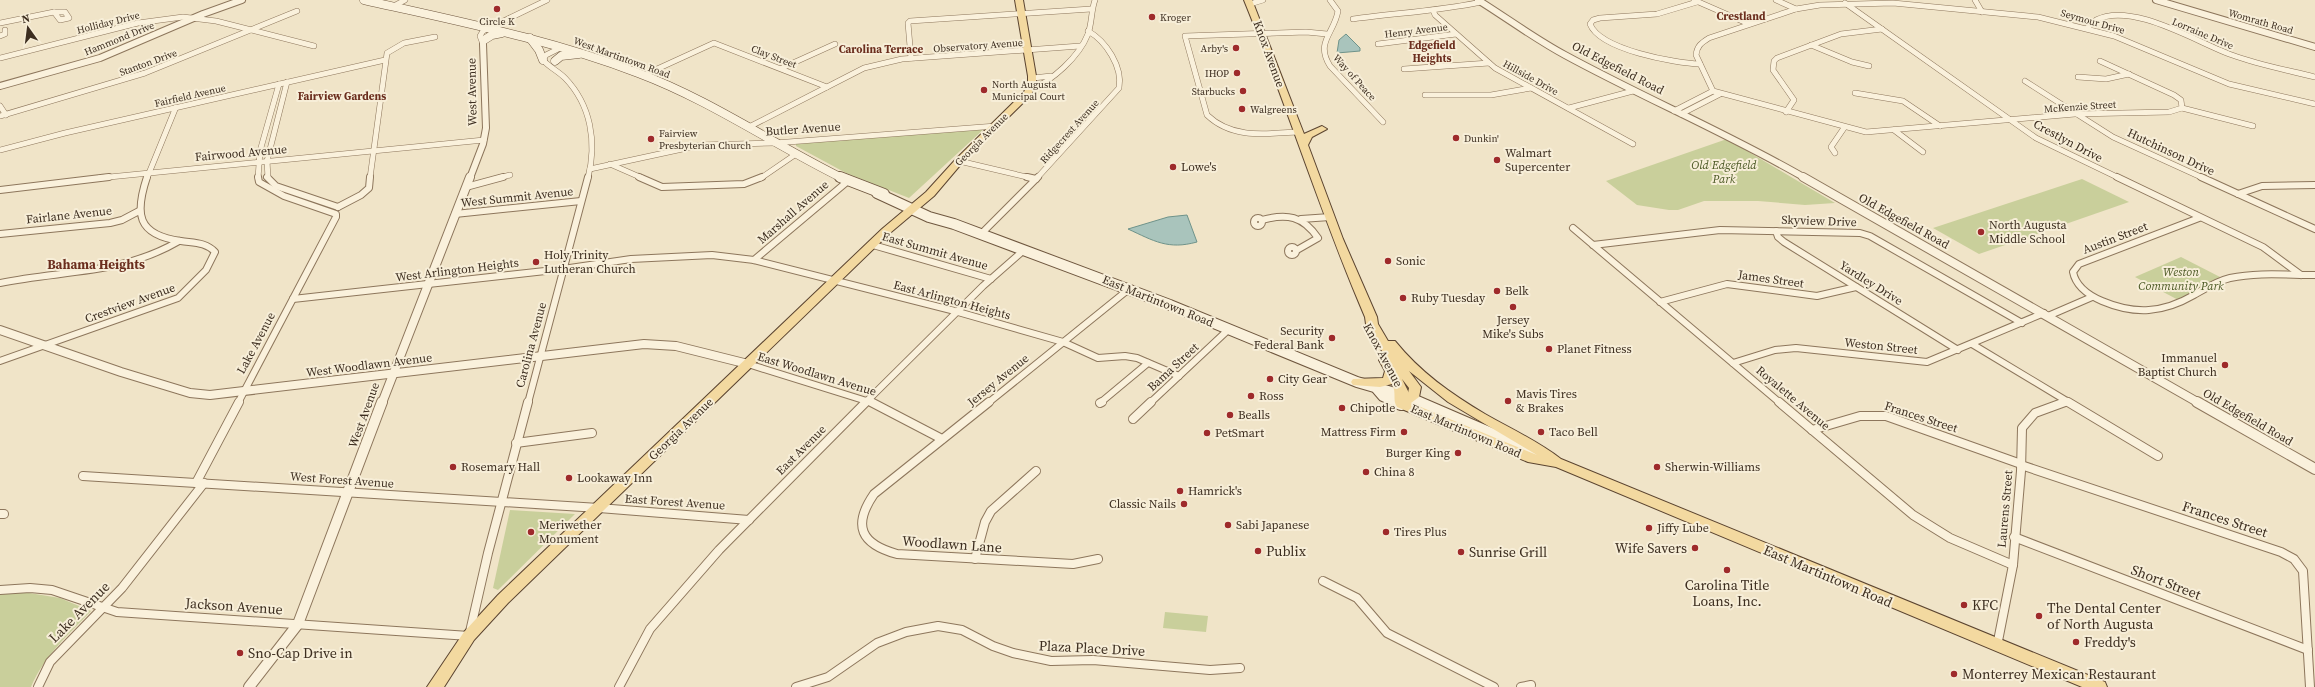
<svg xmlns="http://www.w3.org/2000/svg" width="2315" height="687" viewBox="0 0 2315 687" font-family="'Source Serif 4',serif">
  <rect width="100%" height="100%" fill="#f0e4c8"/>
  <g fill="#c9cf9b">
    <polygon points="985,128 909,198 846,173 796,146 796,144 801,143"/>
    <polygon points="1727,139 1835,203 1805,205 1758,201 1704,201 1678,210 1669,210 1637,205 1606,181"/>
    <polygon points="2082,179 2129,202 1979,254 1933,228"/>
    <polygon points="2181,257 2222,278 2182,302 2135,277"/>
    <polygon points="510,510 575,514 498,590 493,588"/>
    <path d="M23,592l37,6 31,13c-23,24 -47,45 -60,76h-31v-93z"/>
    <polygon points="1165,612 1208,616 1206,632 1163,628"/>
  </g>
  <g fill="#a9c4bc" stroke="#6f938a">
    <polygon points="1346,34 1360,48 1360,51 1337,53 1339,40"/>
    <path d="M1187,215l10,27c-29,8 -43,-1 -69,-13l40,-12z"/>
  </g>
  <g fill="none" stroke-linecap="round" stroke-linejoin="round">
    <g stroke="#8d765c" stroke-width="6">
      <g id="minor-far2">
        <path d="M1330,0l8,11c-4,23 -23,31 -8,55l53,56"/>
        <polyline points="1694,0 1749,24"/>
        <polyline points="1776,0 1796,9"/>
        <polyline points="1975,0 1982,12"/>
        <path d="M1697,2l-40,12 -57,4 -7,2 -3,4c10,26 85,39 110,40"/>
        <polyline points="1845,3 2036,138 2119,178"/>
        <polyline points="1250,4 1263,0"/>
        <polyline points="392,7 405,0"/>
        <polyline points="1433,10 1435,15 1495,68 1633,144"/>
        <polygon points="54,12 65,12 69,18 60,20"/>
        <path d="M1353,19c43,-6 86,-8 128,-17"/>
        <polyline points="0,23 54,12"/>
        <path d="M2087,28c3,-2 6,-6 9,-8 36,-19 102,23 136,35 27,10 55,15 83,22"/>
        <polyline points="0,36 5,34 5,30"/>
        <polyline points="483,44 480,36 483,31 547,0"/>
        <polyline points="1378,44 1456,34"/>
        <polyline points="1811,45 1852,62 1869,66"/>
        <path d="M562,47l-16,8 -3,5c6,7 15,11 22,18 26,27 32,64 23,100"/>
        <polyline points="0,58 138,23 183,17 216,21 314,46"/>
        <polyline points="911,58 908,23 910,21 1091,9"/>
        <path d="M2100,61l74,34 7,5 1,8 -13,4 -94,2 -209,18 -153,-41 -17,-36c1,-9 5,-12 13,-17l87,-29 24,-4 73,-2 145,14 76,19 115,48 86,20"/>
        <polyline points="782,68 835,44"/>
        <polyline points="1404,69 1489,63"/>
        <polyline points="644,75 714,43 827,87"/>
        <polyline points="2078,77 2106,79 2129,74"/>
        <polyline points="1033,78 1051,76"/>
        <polyline points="2025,81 2113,137 2203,178"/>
        <path d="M1030,90c22,-9 49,-33 58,-56 4,-11 3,-23 7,-34"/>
        <polyline points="1855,93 1903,101 1940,126"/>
        <polyline points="1425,95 1491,95 1531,88"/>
        <polyline points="0,106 6,115"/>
        <polyline points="1569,108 1633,91"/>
        <polyline points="2182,108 2253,126"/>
        <polyline points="1674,111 1713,91"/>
        <polyline points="1786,112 1794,100 1773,70 1774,61 1777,58 1841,34 1882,29"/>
        <polyline points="1681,114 1720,94"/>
        <polyline points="0,116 145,73 297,11"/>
        <polyline points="749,127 864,68 902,59 1080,46"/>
        <polyline points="1894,130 1923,152"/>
        <path d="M1297,132c-32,2 -65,7 -90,-17l-22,-79 121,-4 21,2"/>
        <polyline points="0,150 65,133 385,60"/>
        <polyline points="1835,153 1831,147 1844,128"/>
        <polyline points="959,161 1031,178"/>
        <polyline points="610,164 642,178"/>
        <polyline points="590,169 701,145 775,143 996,126"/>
        <polyline points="99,178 484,140"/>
        <polyline points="147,178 176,107"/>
        <polyline points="258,178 260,151 279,84"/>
        <polyline points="268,178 267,161 287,82"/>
        <polyline points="370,178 387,53 404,43 435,37"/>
        <polyline points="499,178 510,175"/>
        <polyline points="761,178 796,154"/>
        <path d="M1037,178l82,-90c4,-21 -13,-47 -31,-57"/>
      </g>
    </g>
    <g stroke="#8d765c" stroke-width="8">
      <g id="minor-far1">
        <polyline points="267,177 276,186 338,207"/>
        <polyline points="639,177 662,187 744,184 762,177"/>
        <polyline points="1027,177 1036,179"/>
        <polyline points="2117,177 2263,247 2301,275"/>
        <polyline points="2201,177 2315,229"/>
        <polyline points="466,187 503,177"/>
        <polyline points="0,190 109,177"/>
        <polyline points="2238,194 2262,186 2315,185"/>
        <polyline points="338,207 361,195 369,188 370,177"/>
        <polyline points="455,214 581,201"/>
        <path d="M2199,218l-120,46 -6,8c3,15 15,23 29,29 33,14 61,12 92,-6 12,-7 23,-14 36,-17 28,-6 57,-3 85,-3"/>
        <circle cx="1258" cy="222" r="4"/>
        <polyline points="1301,219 1330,217"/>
        <path d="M1262,220c25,-7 41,-4 56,18l-21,12"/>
        <polyline points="1573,228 1780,403"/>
        <polyline points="1776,231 1778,237 1784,242 1958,350"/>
        <polyline points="0,234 110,223 122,220 139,211"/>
        <polyline points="981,234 1038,177"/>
        <polyline points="873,245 991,279"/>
        <polyline points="1593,245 1720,230 1860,233 1870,236 2022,323"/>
        <circle cx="1292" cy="251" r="4"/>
        <polyline points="754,260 848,181"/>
        <path d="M0,283c63,-13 121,-8 179,-42"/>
        <polyline points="293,299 563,269 631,259 712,255 754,260 951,310 1063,342 1098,358 1125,356 1137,358 1179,376"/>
        <polyline points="1660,302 1727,284 1817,296 1856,287"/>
        <polyline points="2048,316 2092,297"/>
        <polyline points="1972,344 2070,403"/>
        <path d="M0,361l178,-63 28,-28 9,-18c-9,-10 -22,-9 -34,-11 -45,-6 -46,-28 -34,-64"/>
        <polyline points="1733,363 1775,350 1796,348 1927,362 2044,313"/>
        <polyline points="748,364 873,403"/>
        <polyline points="238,403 336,217 336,214 284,196 259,182 258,177"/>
        <polyline points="528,403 588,177"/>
        <polyline points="865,403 983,286 1024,250"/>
        <polyline points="988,403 1129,289"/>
        <polyline points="1100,403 1148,363"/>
        <polyline points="1150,403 1228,330"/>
        <polyline points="2062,403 2067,401"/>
      </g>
    </g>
    <g stroke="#8d765c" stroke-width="10">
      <g id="minor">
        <polyline points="871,402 942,439"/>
        <path d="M989,402l-115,92c-22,32 -13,50 23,60l176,10 25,-5"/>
        <polyline points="1779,402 1913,515 1950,538 2013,565"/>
        <polyline points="2068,402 2158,456"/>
        <polyline points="1100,403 1102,402"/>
        <polyline points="1133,419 1151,402"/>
        <polyline points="1812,430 1860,416 1886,416 2021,464"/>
        <polyline points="516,443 592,433"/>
        <polyline points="2021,465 2281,552 2294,559 2303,571 2310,687"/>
        <polyline points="83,476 599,508 749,520"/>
        <polyline points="196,483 239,402"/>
        <polyline points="0,514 4,514"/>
        <polyline points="2014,537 2308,650"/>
        <polyline points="975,559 985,522 991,511 1036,471"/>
        <polyline points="1323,581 1357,598 1387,633 1494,687"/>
        <polyline points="0,590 30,588 52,590 117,612 469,636 488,553 528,402"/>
        <polyline points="1997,646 2013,565 2021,471 2022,428 2035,413 2065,402"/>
        <polyline points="38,687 50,662 122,588 204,483"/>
        <polyline points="619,687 650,629 719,550 866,402"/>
        <polyline points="796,687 828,677 877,643 906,632 938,626 962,630 993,646 1013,653 1051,661 1093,660 1210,670 1240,668"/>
        <polyline points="1521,687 1531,685"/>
      </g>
    </g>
    <g stroke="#8d765c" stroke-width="8">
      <g id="tertiary-far2">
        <path d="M1478,0c29,18 57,39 87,55 79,43 162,78 240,123"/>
        <polyline points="2156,0 2315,47"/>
        <polyline points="0,86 100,58 203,14 242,0"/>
        <polyline points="470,178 483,144 486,128 483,44"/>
      </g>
    </g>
    <g stroke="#8d765c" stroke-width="10">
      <g id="tertiary-far1">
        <polyline points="1803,177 2199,403"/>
        <polyline points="0,330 121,372 190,393 210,395 644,344 676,346 748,364"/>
        <polyline points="382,403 470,177"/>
      </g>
    </g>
    <g stroke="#8d765c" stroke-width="12">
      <g id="tertiary">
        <polyline points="2197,402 2315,469"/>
        <polyline points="249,687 298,624 382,402"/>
      </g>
    </g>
    <g stroke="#6f573f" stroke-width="9">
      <g id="secondary-far2">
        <path d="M364,0c92,21 185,39 274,73 72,27 135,71 204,105"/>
        <polyline points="530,38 539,50 543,60"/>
        <polyline points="484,40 492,35 502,33"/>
        <polyline points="555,61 561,56 579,54"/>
      </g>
    </g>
    <g stroke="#6f573f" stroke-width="12">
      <g id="secondary-far1">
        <polyline points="840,177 884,194"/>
        <polyline points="877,193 929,217 954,224 1170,305 1357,382 1402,395 1420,403"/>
        <polyline points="1377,389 1383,396 1398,403"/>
      </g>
    </g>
    <g stroke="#6f573f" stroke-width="14">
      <g id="secondary">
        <polyline points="1396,402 1401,404"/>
        <polyline points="1417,402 1540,455"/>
      </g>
    </g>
    <g stroke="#5b4430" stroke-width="2">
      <g id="primary">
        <polygon points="1015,0 1023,0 1036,76 1036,83 1031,95 962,163 934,196 890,233 508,603 474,640 444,687 427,687 464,632 498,595 882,229 926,192 956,159 1024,92 1028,83 1028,76"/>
        <path d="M1244,0h8l52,134 18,-8 5,3 -15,8 -4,8 35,94 34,78 1,7 10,17h7c25,31 56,53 90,73 26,15 53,27 76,45l544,223 2,5h-25l-526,-220 -28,-5 -131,-55c-5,-7 0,-14 -5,-23l-12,3 -27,-2 -2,-3 2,-3 30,-1 2,-7 -6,-11 6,-4 -19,-32 -1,-7c-45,-104 -78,-212 -121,-317zM1409,371l39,31 89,53 -126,-52 8,-6 2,-10zM1402,379l7,9 -1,5v-2z"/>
      </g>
    </g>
    <use href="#minor-far2" stroke="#faf1dc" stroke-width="5"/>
    <use href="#minor-far1" stroke="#faf1dc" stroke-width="6"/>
    <use href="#minor" stroke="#faf1dc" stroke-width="8"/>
    <use href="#tertiary-far2" stroke="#faf1dc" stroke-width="6"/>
    <use href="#tertiary-far1" stroke="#faf1dc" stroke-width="8"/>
    <use href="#tertiary" stroke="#faf1dc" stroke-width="10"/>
    <use href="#secondary-far2" stroke="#faf1dc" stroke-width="8"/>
    <use href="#secondary-far1" stroke="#faf1dc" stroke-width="10"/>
    <use href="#secondary" stroke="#faf1dc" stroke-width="12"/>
    <use href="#primary" fill="#f3d9a0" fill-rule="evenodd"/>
  </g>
  <g fill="#9e2a2b" stroke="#f7eed8" stroke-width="1.5">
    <circle cx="497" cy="9" r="4"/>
    <circle cx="1152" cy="17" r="4"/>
    <circle cx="1236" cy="48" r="4"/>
    <circle cx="1237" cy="73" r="4"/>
    <circle cx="984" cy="90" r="4"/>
    <circle cx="1243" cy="91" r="4"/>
    <circle cx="1242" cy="109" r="4"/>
    <circle cx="1456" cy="138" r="4"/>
    <circle cx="651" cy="139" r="4"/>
    <circle cx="1497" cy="160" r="4"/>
    <circle cx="1173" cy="167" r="4"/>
    <circle cx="1981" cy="232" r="4"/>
    <circle cx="1388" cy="261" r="4"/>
    <circle cx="536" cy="262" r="4"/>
    <circle cx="1497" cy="291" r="4"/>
    <circle cx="1403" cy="298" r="4"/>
    <circle cx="1513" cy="307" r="4"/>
    <circle cx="1332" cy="338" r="4"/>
    <circle cx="1549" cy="349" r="4"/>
    <circle cx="2225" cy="365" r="4"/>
    <circle cx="1270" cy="379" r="4"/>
    <circle cx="1251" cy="396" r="4"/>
    <circle cx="1508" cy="401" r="4"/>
    <circle cx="1342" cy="408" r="4"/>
    <circle cx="1230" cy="415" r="4"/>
    <circle cx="1404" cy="432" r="4"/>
    <circle cx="1541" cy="432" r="4"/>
    <circle cx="1207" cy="433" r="4"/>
    <circle cx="1458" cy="453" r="4"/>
    <circle cx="453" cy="467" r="4"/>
    <circle cx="1657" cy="467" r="4"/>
    <circle cx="1366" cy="472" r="4"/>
    <circle cx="569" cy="478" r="4"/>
    <circle cx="1180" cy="491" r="4"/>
    <circle cx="1184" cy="504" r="4"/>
    <circle cx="1228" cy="525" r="4"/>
    <circle cx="1649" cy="528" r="4"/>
    <circle cx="531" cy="532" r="4"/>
    <circle cx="1386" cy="532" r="4"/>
    <circle cx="1695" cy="548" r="4"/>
    <circle cx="1258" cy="551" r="4"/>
    <circle cx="1461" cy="552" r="4"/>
    <circle cx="1727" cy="570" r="4"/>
    <circle cx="1964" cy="605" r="4"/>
    <circle cx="2039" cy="616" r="4"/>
    <circle cx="2076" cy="642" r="4"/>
    <circle cx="240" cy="653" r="4"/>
    <circle cx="1954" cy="674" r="4"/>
  </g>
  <g text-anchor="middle" stroke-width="4" stroke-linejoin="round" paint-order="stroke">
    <g font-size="10" fill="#3d2e20" stroke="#f7eed8" text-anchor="start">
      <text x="1160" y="21">Kroger</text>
      <text x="497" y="25" text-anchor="middle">Circle K</text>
      <text x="1228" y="52" text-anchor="end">Arby's</text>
      <text x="1229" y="77" text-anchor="end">IHOP</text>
      <text x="992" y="88">North Augusta<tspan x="992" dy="12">Municipal Court</tspan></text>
      <text x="1235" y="95" text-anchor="end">Starbucks</text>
      <text x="1250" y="113">Walgreens</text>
      <text x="659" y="137">Fairview<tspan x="659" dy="12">Presbyterian Church</tspan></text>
      <text x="1464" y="142">Dunkin'</text>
    </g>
    <g font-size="10" fill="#3d2e20" stroke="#f7eed8">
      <text transform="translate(2093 21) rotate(16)" y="4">Seymour Drive</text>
      <text transform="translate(2261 21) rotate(16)" y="4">Womrath Road</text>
      <text transform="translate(108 22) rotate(-14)" y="4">Holliday Drive</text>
      <text transform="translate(1416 30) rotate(-7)" y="4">Henry Avenue</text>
      <text transform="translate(2203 33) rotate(23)" y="4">Lorraine Drive</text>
      <text transform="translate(119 38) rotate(-22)" y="4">Hammond Drive</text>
      <text transform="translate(978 45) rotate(-4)" y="4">Observatory Avenue</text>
      <text transform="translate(774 56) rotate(21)" y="4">Clay Street</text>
      <text transform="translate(622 57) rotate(20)" y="4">West Martintown Road</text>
      <text transform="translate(148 62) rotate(-20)" y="4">Stanton Drive</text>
      <text transform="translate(1355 77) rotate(48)" y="4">Way of Peace</text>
      <text transform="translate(1531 77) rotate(29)" y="4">Hillside Drive</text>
      <text transform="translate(190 95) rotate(-13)" y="4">Fairfield Avenue</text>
      <text transform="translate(2080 106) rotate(-4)" y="4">McKenzie Street</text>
      <text transform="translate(1069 131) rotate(-48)" y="4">Ridgecrest Avenue</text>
      <text transform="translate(981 139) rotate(-45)" y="4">Georgia Avenue</text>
    </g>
    <g font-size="11" font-weight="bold" fill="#6b2e1e" stroke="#f7eed8">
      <text x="1741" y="20">Crestland</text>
      <text x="1432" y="49">Edgefield<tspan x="1432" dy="13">Heights</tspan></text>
      <text x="881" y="53">Carolina Terrace</text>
      <text x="342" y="100">Fairview Gardens</text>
    </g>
    <g font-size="12" fill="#3d2e20" stroke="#f7eed8">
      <text transform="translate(1269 54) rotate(70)" y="4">Knox Avenue</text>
      <text transform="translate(1618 68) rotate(27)" y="4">Old Edgefield Road</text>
      <text transform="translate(472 92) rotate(-91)" y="4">West Avenue</text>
      <text transform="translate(803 129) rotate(-4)" y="4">Butler Avenue</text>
      <text transform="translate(2068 141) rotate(28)" y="4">Crestlyn Drive</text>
      <text transform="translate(2171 152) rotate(25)" y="4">Hutchinson Drive</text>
      <text transform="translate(241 153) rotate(-5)" y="4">Fairwood Avenue</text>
      <text transform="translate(517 197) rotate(-6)" y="4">West Summit Avenue</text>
      <text transform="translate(793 212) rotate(-41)" y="4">Marshall Avenue</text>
      <text transform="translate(69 215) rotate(-6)" y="4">Fairlane Avenue</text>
      <text transform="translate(1819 221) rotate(2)" y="4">Skyview Drive</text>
      <text transform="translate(1904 221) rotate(29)" y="4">Old Edgefield Road</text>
      <text transform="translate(2115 238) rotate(-21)" y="4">Austin Street</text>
      <text transform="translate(935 251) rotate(16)" y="4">East Summit Avenue</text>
      <text transform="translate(457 270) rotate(-7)" y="4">West Arlington Heights</text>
      <text transform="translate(1771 279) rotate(8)" y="4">James Street</text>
      <text transform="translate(1871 283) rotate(32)" y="4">Yardley Drive</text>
      <text transform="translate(952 300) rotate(15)" y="4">East Arlington Heights</text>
      <text transform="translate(1158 301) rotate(22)" y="4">East Martintown Road</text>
      <text transform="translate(130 303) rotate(-20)" y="4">Crestview Avenue</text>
      <text transform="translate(256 343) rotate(-62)" y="4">Lake Avenue</text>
      <text transform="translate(531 345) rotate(-75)" y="4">Carolina Avenue</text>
      <text transform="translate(1881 346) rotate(6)" y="4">Weston Street</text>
      <text transform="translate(1383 355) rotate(62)" y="4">Knox Avenue</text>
      <text transform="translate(369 365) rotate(-7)" y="4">West Woodlawn Avenue</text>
      <text transform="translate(1173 367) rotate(-43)" y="4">Bama Street</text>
      <text transform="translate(817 374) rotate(17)" y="4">East Woodlawn Avenue</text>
      <text transform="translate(998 380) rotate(-39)" y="4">Jersey Avenue</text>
      <text transform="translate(1793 398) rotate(40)" y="4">Royalette Avenue</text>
      <text transform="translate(364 415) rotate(-70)" y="4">West Avenue</text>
      <text transform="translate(1921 417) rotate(18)" y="4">Frances Street</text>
      <text transform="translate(2248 417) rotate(30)" y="4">Old Edgefield Road</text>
      <text transform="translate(681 429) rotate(-44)" y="4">Georgia Avenue</text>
      <text transform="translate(1466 431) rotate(23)" y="4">East Martintown Road</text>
      <text transform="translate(801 450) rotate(-45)" y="4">East Avenue</text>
      <text transform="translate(342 480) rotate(4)" y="4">West Forest Avenue</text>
      <text transform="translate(675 502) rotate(4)" y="4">East Forest Avenue</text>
      <text transform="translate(2005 509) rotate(-85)" y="4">Laurens Street</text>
    </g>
    <g font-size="12" fill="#3d2e20" stroke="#f7eed8" text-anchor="start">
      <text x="1505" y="157">Walmart<tspan x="1505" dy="14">Supercenter</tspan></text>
      <text x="1181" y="171">Lowe's</text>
      <text x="1989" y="229">North Augusta<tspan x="1989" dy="14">Middle School</tspan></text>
      <text x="544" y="259">Holy Trinity<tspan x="544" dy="14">Lutheran Church</tspan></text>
      <text x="1396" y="265">Sonic</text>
      <text x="1505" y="295">Belk</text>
      <text x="1411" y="302">Ruby Tuesday</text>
      <text x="1513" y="324" text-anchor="middle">Jersey<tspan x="1513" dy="14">Mike's Subs</tspan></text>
      <text x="1324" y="335" text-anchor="end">Security<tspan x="1324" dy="14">Federal Bank</tspan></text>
      <text x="1557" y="353">Planet Fitness</text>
      <text x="2217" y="362" text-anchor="end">Immanuel<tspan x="2217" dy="14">Baptist Church</tspan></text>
      <text x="1278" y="383">City Gear</text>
      <text x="1516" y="398">Mavis Tires<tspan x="1516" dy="14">&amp; Brakes</tspan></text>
      <text x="1259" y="400">Ross</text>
      <text x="1350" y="412">Chipotle</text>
      <text x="1238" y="419">Bealls</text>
      <text x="1396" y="436" text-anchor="end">Mattress Firm</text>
      <text x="1549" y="436">Taco Bell</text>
      <text x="1215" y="437">PetSmart</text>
      <text x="1450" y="457" text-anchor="end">Burger King</text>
      <text x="461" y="471">Rosemary Hall</text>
      <text x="1665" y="471">Sherwin-Williams</text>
      <text x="1374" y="476">China 8</text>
      <text x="577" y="482">Lookaway Inn</text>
      <text x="1188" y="495">Hamrick's</text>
      <text x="1176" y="508" text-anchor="end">Classic Nails</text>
      <text x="539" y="529">Meriwether<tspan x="539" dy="14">Monument</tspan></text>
      <text x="1236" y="529">Sabi Japanese</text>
      <text x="1657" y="532">Jiffy Lube</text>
      <text x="1394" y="536">Tires Plus</text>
    </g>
    <g font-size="12" font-style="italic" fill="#4d5a26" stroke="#f7eed8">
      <text x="1724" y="169">Old Edgefield<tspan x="1724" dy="14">Park</tspan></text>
      <text x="2181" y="276">Weston<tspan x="2181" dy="14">Community Park</tspan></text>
    </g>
    <g font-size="13" font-weight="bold" fill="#6b2e1e" stroke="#f7eed8">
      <text x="96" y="269">Bahama Heights</text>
    </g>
    <g font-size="14" fill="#3d2e20" stroke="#f7eed8">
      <text transform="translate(2225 519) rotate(18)" y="5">Frances Street</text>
      <text transform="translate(952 544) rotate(4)" y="5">Woodlawn Lane</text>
      <text transform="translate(1828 576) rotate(23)" y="5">East Martintown Road</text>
      <text transform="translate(2166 582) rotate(21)" y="5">Short Street</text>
      <text transform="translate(234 606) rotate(4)" y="5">Jackson Avenue</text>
      <text transform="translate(79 612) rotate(-45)" y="5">Lake Avenue</text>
      <text transform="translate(1092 648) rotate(3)" y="5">Plaza Place Drive</text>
    </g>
    <g font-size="14" fill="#3d2e20" stroke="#f7eed8" text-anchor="start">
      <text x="1687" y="553" text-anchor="end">Wife Savers</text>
      <text x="1266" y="556">Publix</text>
      <text x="1469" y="557">Sunrise Grill</text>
      <text x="1727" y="590" text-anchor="middle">Carolina Title<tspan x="1727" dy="16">Loans, Inc.</tspan></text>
      <text x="1972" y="610">KFC</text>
      <text x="2047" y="613">The Dental Center<tspan x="2047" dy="16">of North Augusta</tspan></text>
      <text x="2084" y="647">Freddy's</text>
      <text x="248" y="658">Sno-Cap Drive in</text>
      <text x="1962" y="679">Monterrey Mexican Restaurant</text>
    </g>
  </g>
  <g transform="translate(28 28) rotate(346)" stroke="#f7eed8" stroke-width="3" paint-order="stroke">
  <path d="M0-3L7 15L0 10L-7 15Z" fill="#3d2e20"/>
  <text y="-6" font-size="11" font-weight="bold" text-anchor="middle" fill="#3d2e20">N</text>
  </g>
</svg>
